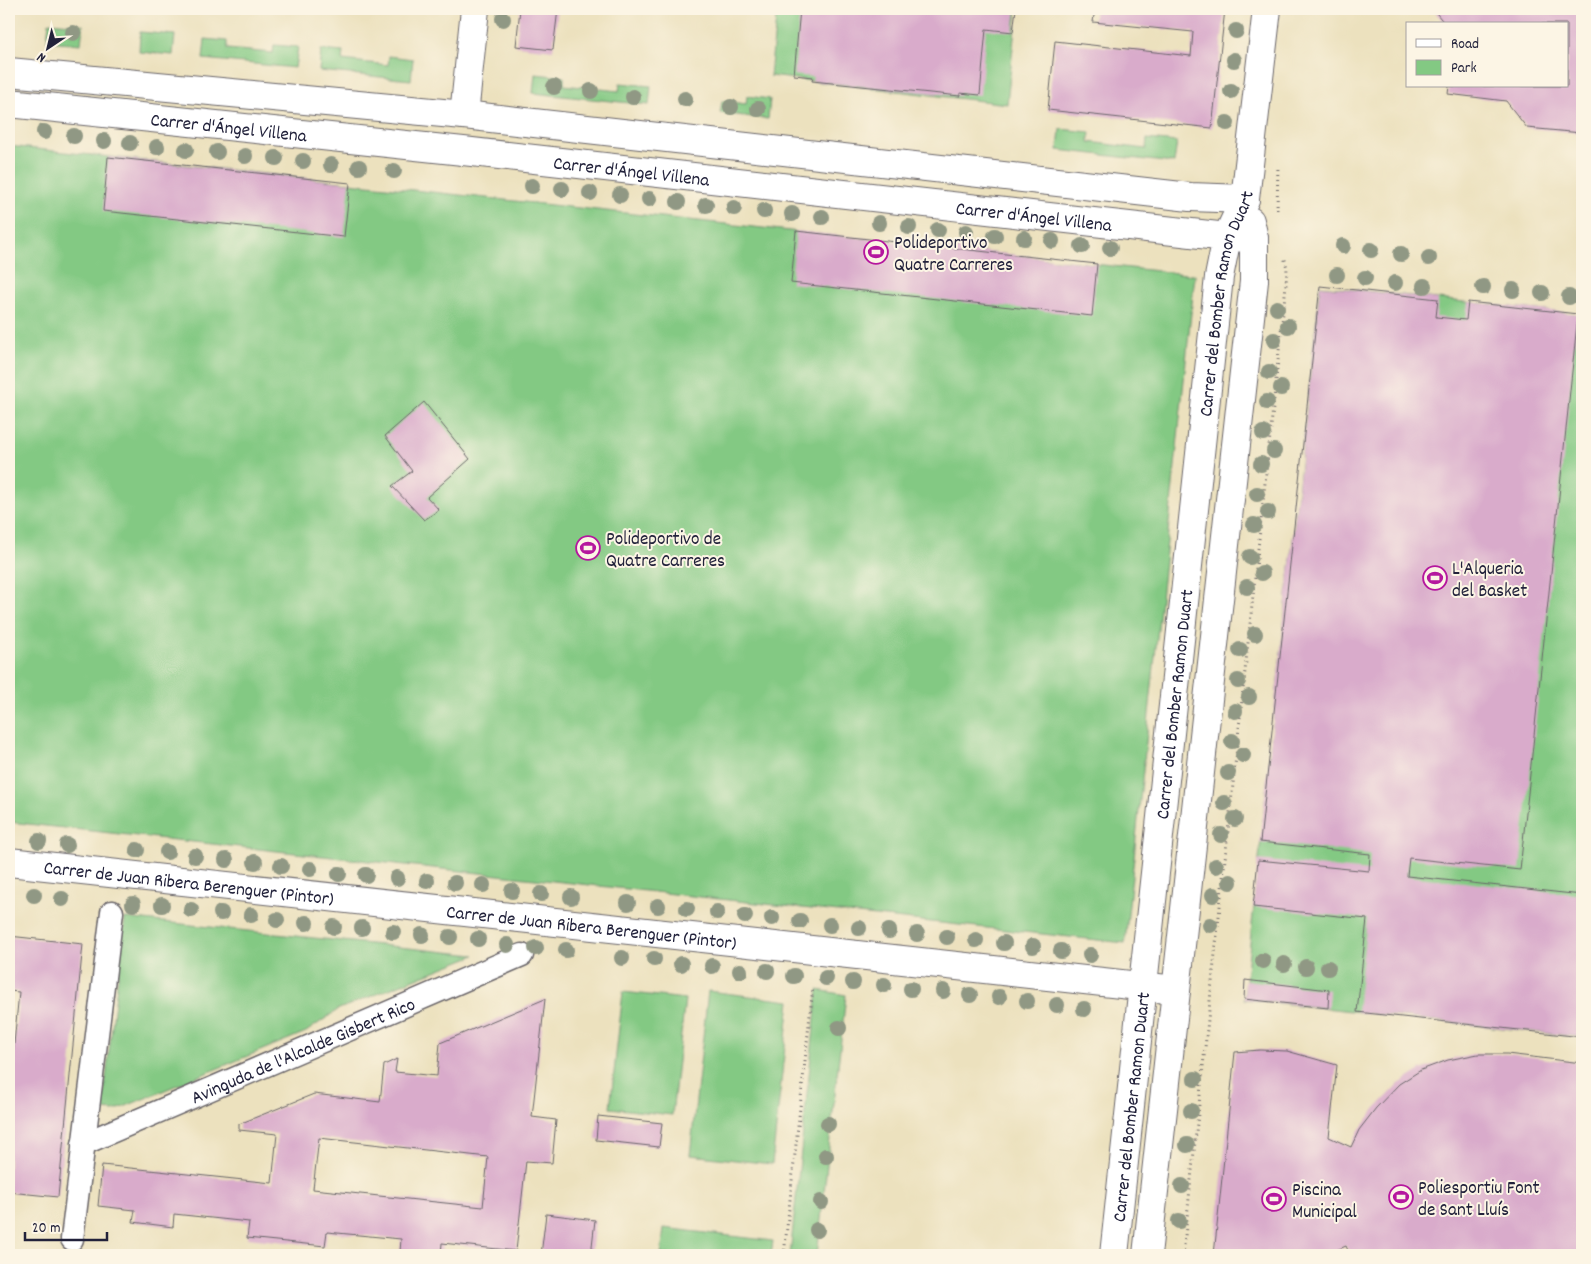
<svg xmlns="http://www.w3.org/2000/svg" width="1591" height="1264" viewBox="0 0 1591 1264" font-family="Dekko,sans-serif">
  <rect width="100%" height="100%" fill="#fcf5e5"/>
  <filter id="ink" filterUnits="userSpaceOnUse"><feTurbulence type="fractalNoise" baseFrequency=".02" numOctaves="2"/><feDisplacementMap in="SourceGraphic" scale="10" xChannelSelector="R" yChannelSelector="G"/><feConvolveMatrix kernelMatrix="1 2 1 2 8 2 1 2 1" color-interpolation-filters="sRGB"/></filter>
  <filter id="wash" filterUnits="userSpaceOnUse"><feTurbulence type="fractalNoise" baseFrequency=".0096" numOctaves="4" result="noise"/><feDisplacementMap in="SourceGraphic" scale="20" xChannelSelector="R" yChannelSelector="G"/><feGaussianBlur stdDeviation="1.12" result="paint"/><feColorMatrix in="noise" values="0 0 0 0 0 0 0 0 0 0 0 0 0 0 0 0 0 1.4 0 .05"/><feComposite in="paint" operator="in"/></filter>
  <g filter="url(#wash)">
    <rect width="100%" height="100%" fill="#ece1be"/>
    <g fill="#83c983" stroke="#52765f">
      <polygon points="777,9 1017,9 1007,104 770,76"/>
      <polygon points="49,22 83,25 81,44 47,41"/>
      <polygon points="140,32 175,35 173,55 139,52"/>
      <polygon points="205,39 227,41 227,49 273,53 274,45 298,47 295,68 203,59"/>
      <polygon points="321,50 343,52 342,60 388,65 389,56 413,59 411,80 319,71"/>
      <polygon points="535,74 564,77 564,85 619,91 620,83 651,86 649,105 533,93"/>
      <polygon points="747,96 770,99 768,119 720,113 722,101 746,104"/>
      <polygon points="1060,129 1090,132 1089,142 1146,149 1147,139 1177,142 1174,163 1058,150"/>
      <polygon points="9,146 1195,275 1125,943 9,822"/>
      <polygon points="1320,286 1582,315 1582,1037 1244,999"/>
      <polygon points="125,918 475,955 339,1009 306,1032 114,1111 102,1110"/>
      <polygon points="818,990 846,995 817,1255 790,1255"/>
      <polygon points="708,991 790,1001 772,1164 690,1155"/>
      <polygon points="623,992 685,999 672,1115 610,1108"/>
      <polygon points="664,1228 773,1241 771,1255 661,1255"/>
    </g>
    <g id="blocks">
      <g fill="#d9abcb" fill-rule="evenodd">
        <polygon points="520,9 558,9 553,50 516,46"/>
        <polygon points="800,9 1016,9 1013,32 986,29 980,95 960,93 960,96 812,81 813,77 794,75"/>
        <polygon points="1095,9 1225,9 1212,128 1048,110 1055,41 1191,56 1193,32 1093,22"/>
        <polygon points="1433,9 1582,9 1582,133 1527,128 1506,101 1448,94 1449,86 1567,86 1567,24 1445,24"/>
        <polygon points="108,157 350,183 344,237 103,211"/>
        <polygon points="796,231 1097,264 1092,316 791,283"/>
        <polygon points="1320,286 1438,299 1436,317 1466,320 1468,302 1578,314 1520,870 1409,858 1407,876 1582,895 1582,1037 1357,1012 1367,919 1253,907 1258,860 1369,871 1370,854 1260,842"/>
        <polygon points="424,402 470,459 427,497 439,510 424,520 392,486 412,471 385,436"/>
        <polygon points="9,936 83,944 58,1197 9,1192 9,1096 19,992 9,991"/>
        <polygon points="1245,980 1329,990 1328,1008 1244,999"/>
        <path d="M545,999l-13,118 24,3 -4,43 -26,-2 -10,90 -74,-8 -1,12h-11l-30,-3 1,-13 -74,-7 -2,14 -78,-8 2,-16 -75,-8 -1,13 -40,-5 2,-12 -37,-4 4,-41 170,18 5,-49 -38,-4v-6l75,-30 66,8 4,-37 13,-6 -2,13 42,4 3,-33zM319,1138l169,19 -5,50 -170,-18z"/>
        <polygon points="1260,1050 1287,1051 1337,1065 1329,1137 1351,1147 1359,1130 1376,1108 1399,1084 1421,1070 1448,1060 1478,1054 1507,1054 1582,1063 1582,1255 1350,1255 1346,1246 1325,1255 1214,1255 1235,1052"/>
        <polygon points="598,1116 662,1123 659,1147 596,1140"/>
        <polygon points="546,1214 595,1220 591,1255 541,1255"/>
      </g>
    </g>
  </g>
  <g filter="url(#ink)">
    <use href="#blocks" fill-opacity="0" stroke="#696569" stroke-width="1"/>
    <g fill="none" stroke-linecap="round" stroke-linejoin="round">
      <g stroke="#696569" stroke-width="25">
        <g id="pedestrian">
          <path id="s1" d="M83,1144l439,-189"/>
          <polyline points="72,1239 112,912"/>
        </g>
      </g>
      <g stroke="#696569" stroke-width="30">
        <g id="minor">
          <polyline points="9,72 464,115 1190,197 1245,199"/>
          <path id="s2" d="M9,103l454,48 764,86 27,1"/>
          <polyline points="464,115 475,9"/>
          <path id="s3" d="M9,862l1167,128"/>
          <path id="s4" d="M1114,1255l105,-978 8,-40 18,-38 22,-190"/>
          <polyline points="1147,1255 1254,281 1254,238 1250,221"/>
        </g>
      </g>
      <g stroke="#696569" stroke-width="3" stroke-dasharray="1 4" stroke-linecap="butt">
        <polyline points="1277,210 1278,165"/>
        <polyline points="784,1255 813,987"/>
        <polyline points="1183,1255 1286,285 1287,268 1284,256"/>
      </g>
      <use href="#pedestrian" stroke="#fff" stroke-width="22"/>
      <use href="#minor" stroke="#fff" stroke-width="28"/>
    </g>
    <g fill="#909884">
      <circle cx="503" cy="19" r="8"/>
      <circle cx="1236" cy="31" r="8"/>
      <circle cx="73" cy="33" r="8"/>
      <circle cx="1234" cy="60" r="8"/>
      <circle cx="554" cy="87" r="8"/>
      <circle cx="591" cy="91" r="8"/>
      <circle cx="1231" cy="91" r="8"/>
      <circle cx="633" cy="97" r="8"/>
      <circle cx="685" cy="99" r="8"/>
      <circle cx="731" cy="107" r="8"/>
      <circle cx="758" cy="109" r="8"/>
      <circle cx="1227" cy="123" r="8"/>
      <circle cx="44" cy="132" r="8"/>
      <circle cx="74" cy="136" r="8"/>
      <circle cx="104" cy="141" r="8"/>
      <circle cx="130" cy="143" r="8"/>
      <circle cx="157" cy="147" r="8"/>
      <circle cx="186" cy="150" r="8"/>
      <circle cx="217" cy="152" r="8"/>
      <circle cx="245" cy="156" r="8"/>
      <circle cx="276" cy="158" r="8"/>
      <circle cx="303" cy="161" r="8"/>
      <circle cx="331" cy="165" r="8"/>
      <circle cx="359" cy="167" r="8"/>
      <circle cx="394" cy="171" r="8"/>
      <circle cx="532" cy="186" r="8"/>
      <circle cx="562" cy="189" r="8"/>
      <circle cx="590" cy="193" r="8"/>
      <circle cx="620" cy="195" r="8"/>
      <circle cx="649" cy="199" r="8"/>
      <circle cx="678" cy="202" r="8"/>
      <circle cx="706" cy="205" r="8"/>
      <circle cx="734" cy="208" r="8"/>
      <circle cx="764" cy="211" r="8"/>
      <circle cx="792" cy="214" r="8"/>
      <circle cx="822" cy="217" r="8"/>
      <circle cx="879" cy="223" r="8"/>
      <circle cx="909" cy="227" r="8"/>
      <circle cx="938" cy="230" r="8"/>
      <circle cx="966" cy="232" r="8"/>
      <circle cx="995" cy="236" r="8"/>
      <circle cx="1024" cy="238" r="8"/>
      <circle cx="1052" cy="241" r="8"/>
      <circle cx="1082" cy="246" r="8"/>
      <circle cx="1343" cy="246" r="8"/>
      <circle cx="1110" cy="248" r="8"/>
      <circle cx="1371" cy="250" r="8"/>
      <circle cx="1401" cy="254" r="8"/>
      <circle cx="1429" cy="258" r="8"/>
      <circle cx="1337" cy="275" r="8"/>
      <circle cx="1365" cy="278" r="8"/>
      <circle cx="1395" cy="283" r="8"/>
      <circle cx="1424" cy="286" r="8"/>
      <circle cx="1483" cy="287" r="8"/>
      <circle cx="1513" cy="290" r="8"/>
      <circle cx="1542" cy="293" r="8"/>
      <circle cx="1569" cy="297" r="8"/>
      <circle cx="1277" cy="308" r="8"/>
      <circle cx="1288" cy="326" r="8"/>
      <circle cx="1274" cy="340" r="8"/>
      <circle cx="1269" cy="372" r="8"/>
      <circle cx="1281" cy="388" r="8"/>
      <circle cx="1267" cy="402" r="8"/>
      <circle cx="1263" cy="433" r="8"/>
      <circle cx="1274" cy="451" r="8"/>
      <circle cx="1261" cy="464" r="8"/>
      <circle cx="1257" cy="494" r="8"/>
      <circle cx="1268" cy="512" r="8"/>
      <circle cx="1254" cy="525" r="8"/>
      <circle cx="1250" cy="557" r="8"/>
      <circle cx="1262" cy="573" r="8"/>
      <circle cx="1247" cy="587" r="8"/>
      <circle cx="1255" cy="634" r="8"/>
      <circle cx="1240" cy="650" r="8"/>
      <circle cx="1238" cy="681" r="8"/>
      <circle cx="1249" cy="697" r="8"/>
      <circle cx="1235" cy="711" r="8"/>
      <circle cx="1232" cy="741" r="8"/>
      <circle cx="1243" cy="755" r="8"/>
      <circle cx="1228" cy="773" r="8"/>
      <circle cx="1224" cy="803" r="8"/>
      <circle cx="1235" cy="819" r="8"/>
      <circle cx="1221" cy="835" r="8"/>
      <circle cx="39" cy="841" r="8"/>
      <circle cx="67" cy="845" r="8"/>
      <circle cx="137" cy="850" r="8"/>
      <circle cx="167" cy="852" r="8"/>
      <circle cx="195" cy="856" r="8"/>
      <circle cx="226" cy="860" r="8"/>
      <circle cx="255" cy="862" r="8"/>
      <circle cx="281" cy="866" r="8"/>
      <circle cx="1216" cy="866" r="8"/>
      <circle cx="310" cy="869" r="8"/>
      <circle cx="339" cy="874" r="8"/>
      <circle cx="366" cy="875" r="8"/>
      <circle cx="397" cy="878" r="8"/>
      <circle cx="427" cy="881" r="8"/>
      <circle cx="1230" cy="882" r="8"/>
      <circle cx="455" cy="883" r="8"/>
      <circle cx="483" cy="885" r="8"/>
      <circle cx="512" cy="891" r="8"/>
      <circle cx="541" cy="894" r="8"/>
      <circle cx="34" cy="895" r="8"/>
      <circle cx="1213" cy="895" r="8"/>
      <circle cx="571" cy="897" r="8"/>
      <circle cx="62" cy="899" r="8"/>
      <circle cx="628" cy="903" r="8"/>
      <circle cx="133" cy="904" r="8"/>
      <circle cx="162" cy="905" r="8"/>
      <circle cx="658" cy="906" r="8"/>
      <circle cx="687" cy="909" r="8"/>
      <circle cx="191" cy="910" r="8"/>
      <circle cx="717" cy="912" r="8"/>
      <circle cx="221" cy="913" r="8"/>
      <circle cx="251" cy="915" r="8"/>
      <circle cx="745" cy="916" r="8"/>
      <circle cx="772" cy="918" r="8"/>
      <circle cx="277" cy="920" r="8"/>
      <circle cx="800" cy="921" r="8"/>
      <circle cx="306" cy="923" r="8"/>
      <circle cx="830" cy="925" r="8"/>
      <circle cx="1210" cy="925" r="8"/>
      <circle cx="334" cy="927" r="8"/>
      <circle cx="362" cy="928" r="8"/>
      <circle cx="859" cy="928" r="8"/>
      <circle cx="889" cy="931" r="8"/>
      <circle cx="393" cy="932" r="8"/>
      <circle cx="917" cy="934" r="8"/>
      <circle cx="422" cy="935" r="8"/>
      <circle cx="450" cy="937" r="8"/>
      <circle cx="947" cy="937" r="8"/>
      <circle cx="478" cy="939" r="8"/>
      <circle cx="976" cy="940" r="8"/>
      <circle cx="1004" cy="943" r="8"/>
      <circle cx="507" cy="945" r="8"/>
      <circle cx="1033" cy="946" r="8"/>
      <circle cx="536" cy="948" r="8"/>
      <circle cx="566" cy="950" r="8"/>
      <circle cx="1061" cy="951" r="8"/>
      <circle cx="1090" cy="955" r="8"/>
      <circle cx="622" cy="958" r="8"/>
      <circle cx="654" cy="959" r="8"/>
      <circle cx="1263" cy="961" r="8"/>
      <circle cx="681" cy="964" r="8"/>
      <circle cx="1284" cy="964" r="8"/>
      <circle cx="712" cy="966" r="8"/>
      <circle cx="1306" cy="967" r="8"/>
      <circle cx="1328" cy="968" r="8"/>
      <circle cx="740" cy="971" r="8"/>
      <circle cx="767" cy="971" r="8"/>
      <circle cx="794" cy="976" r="8"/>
      <circle cx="826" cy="978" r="8"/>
      <circle cx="853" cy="982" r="8"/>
      <circle cx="884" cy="985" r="8"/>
      <circle cx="911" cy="989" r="8"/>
      <circle cx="943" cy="991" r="8"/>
      <circle cx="970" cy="995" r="8"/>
      <circle cx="999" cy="997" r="8"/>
      <circle cx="1027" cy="1001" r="8"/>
      <circle cx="1057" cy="1005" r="8"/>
      <circle cx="1084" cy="1009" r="8"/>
      <circle cx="839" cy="1028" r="8"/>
      <circle cx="1195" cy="1079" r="8"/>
      <circle cx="1191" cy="1111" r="8"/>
      <circle cx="828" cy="1124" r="8"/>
      <circle cx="1187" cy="1145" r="8"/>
      <circle cx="826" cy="1156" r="8"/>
      <circle cx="1182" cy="1186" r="8"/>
      <circle cx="821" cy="1202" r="8"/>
      <circle cx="1179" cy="1221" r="8"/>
      <circle cx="817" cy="1230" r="8"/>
    </g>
  </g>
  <defs>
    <g id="stadium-ring" transform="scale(1.25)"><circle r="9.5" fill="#fcf5e5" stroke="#b5179e" stroke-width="1.5"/><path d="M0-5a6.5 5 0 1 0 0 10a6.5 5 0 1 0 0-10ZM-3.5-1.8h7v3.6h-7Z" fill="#b5179e"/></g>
  </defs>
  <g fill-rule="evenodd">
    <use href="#stadium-ring" x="876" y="252"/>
    <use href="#stadium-ring" x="588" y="548"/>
    <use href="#stadium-ring" x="1435" y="578"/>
    <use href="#stadium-ring" x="1401" y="1197"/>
    <use href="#stadium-ring" x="1274" y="1199"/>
  </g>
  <g text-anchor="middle" stroke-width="4" stroke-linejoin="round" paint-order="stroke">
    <g font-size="19" fill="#22223b" stroke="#fcf5e5">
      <text dy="7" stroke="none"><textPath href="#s2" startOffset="221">Carrer d'Ángel Villena</textPath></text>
      <text dy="7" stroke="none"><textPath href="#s2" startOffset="626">Carrer d'Ángel Villena</textPath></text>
      <text dy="7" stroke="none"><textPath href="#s2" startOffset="1031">Carrer d'Ángel Villena</textPath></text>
      <text dy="7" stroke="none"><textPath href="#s4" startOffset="959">Carrer del Bomber Ramon Duart</textPath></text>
      <text dy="7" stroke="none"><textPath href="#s4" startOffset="554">Carrer del Bomber Ramon Duart</textPath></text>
      <text dy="7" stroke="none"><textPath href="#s3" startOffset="181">Carrer de Juan Ribera Berenguer (Pintor)</textPath></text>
      <text dy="7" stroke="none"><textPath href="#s3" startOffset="586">Carrer de Juan Ribera Berenguer (Pintor)</textPath></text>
      <text dy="7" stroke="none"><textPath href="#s1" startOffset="239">Avinguda de l'Alcalde Gisbert Rico</textPath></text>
      <text dy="7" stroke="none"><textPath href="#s4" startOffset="149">Carrer del Bomber Ramon Duart</textPath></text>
    </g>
    <g font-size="19" fill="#22223b" stroke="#fcf5e5" text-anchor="start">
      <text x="894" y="248">Polideportivo<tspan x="894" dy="22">Quatre Carreres</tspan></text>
      <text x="606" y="544">Polideportivo de<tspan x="606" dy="22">Quatre Carreres</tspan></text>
      <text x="1452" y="574">L'Alqueria<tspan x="1452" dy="22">del Basket</tspan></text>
      <text x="1418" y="1193">Poliesportiu Font<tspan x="1418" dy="22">de Sant Lluís</tspan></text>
      <text x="1292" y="1195">Piscina<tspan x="1292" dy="22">Municipal</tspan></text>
    </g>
  </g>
  <rect width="1591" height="1264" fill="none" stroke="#fcf5e5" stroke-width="30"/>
  <rect x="1406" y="22" width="162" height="65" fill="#fcf5e5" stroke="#a5a1a1"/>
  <rect x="1416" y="39" width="25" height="8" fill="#ffffff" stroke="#a5a1a1"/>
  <text x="1451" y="48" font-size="15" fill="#22223b">Road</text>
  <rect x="1416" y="60" width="25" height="15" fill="#83c983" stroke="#a5a1a1"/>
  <text x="1451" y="72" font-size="15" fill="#22223b">Park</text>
  <g transform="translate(48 48) rotate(215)" stroke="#fcf5e5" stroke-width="4" paint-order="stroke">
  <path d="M0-4L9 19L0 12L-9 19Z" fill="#22223b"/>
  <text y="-8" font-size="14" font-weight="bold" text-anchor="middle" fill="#22223b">N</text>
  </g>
  <path d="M25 1232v8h82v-8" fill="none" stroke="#22223b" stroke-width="2.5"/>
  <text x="32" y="1232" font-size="15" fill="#22223b" stroke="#fcf5e5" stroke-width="4" paint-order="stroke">20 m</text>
</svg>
